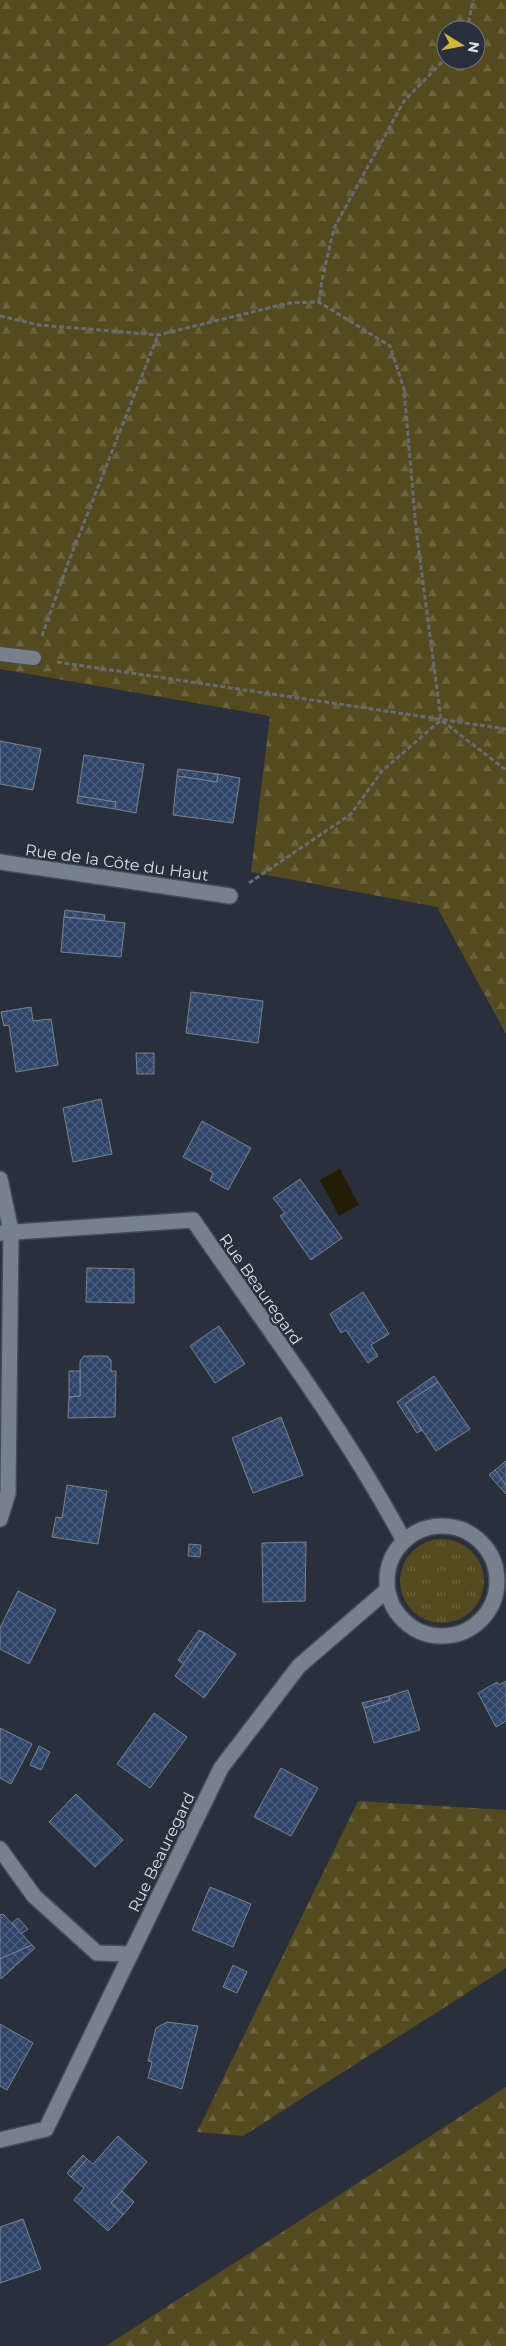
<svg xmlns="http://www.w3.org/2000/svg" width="506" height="2346" viewBox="0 0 506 2346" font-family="Montserrat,sans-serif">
  <defs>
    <pattern id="grass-tufts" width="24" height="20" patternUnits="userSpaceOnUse" patternTransform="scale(1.25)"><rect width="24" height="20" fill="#534a1d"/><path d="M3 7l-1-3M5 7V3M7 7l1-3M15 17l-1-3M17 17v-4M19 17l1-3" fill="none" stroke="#6b643e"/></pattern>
    <pattern id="forest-firs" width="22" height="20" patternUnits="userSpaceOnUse" patternTransform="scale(1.25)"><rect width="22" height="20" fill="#534a1d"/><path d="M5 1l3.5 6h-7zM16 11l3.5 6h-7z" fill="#6b643e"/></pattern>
    <pattern id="building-cross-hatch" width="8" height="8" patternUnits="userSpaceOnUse" patternTransform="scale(1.25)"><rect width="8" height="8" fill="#2e456a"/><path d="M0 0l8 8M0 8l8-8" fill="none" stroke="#4c5f7f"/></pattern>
  </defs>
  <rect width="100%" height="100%" fill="#2a303b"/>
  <circle fill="url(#grass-tufts)" cx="442" cy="1581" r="42"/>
  <g fill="url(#forest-firs)" fill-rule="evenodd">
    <path d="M0,0h506v1034l-69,-127 -186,-35 19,-156 -270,-47zM446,30h30v30h-30z"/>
    <polygon points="358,1801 506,1810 506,1968 243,2136 197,2132"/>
    <polygon points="506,2087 506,2346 106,2346"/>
  </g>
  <polygon fill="#221d04" points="340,1169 359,1205 339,1216 320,1180"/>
  <g fill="url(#building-cross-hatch)" stroke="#7a828e">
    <polygon points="0,741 41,749 33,790 0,784"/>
    <polygon points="84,755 144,764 136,813 115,809 116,802 78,796"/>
    <polygon points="178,769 218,774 217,782 177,776"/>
    <polygon points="218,774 240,778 233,823 173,815 177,776 217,782"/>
    <polygon points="78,796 116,802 115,809 77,803"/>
    <polygon points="65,910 105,915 104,921 64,917"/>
    <polygon points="64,917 125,923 121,957 61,952"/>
    <polygon points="191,992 263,1001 258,1043 186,1033"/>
    <polygon points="31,1007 33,1021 51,1019 58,1065 16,1072 9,1025 4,1026 1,1012"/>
    <polygon points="136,1053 154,1053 154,1074 137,1074"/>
    <polygon points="101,1099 112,1154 73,1162 63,1108"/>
    <polygon points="202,1121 251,1148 228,1190 210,1180 213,1173 183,1157"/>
    <polygon points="300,1179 342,1238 311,1260 280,1216 285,1213 273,1198"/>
    <polygon points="87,1268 134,1269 134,1303 86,1302"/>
    <polygon points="363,1292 389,1334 371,1345 378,1356 368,1363 346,1330 341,1333 330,1314"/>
    <polygon points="219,1326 245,1364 215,1383 190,1346"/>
    <polygon points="84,1356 107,1356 111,1360 111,1371 116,1371 115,1417 68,1418 69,1397 80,1396 80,1361"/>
    <polygon points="69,1371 80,1371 80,1396 69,1397"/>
    <polygon points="434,1376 438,1382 405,1404 422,1430 417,1433 397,1402"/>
    <polygon points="438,1382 470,1429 436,1451 405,1404"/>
    <polygon points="281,1417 303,1475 253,1493 232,1438"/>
    <polygon points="506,1461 506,1485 495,1470"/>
    <polygon points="495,1470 506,1485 506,1494 489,1475"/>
    <polygon points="67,1485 107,1491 98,1544 52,1537 56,1517 62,1518"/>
    <polygon points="306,1542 305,1601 263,1602 262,1543"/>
    <polygon points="189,1544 201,1545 200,1557 188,1556"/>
    <polygon points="18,1591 56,1610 29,1664 0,1649 0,1628"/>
    <polygon points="199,1630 205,1633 184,1664 178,1660"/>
    <polygon points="205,1633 236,1654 204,1698 175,1676"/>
    <polygon points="506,1681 506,1721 496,1727 478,1693 497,1682 499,1685"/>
    <polygon points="408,1690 420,1730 374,1743 364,1708 390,1700 389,1696"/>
    <polygon points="389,1696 390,1700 364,1708 362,1703"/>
    <polygon points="154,1713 187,1737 150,1788 117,1764"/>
    <polygon points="0,1728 32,1744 11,1784 0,1778"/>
    <polygon points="39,1746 50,1752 41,1770 30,1765"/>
    <polygon points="281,1768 318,1788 291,1836 254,1817"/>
    <polygon points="76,1794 123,1840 95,1867 49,1822"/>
    <polygon points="210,1887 251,1904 233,1947 192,1930"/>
    <polygon points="3,1914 32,1945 0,1959 0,1915"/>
    <polygon points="18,1918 28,1929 21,1934 12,1923"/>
    <polygon points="32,1945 35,1948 1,1979 0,1959"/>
    <polygon points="233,1965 247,1972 237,1993 223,1987"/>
    <polygon points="167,2022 198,2026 182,2089 148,2078 152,2062 148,2061 156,2028"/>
    <polygon points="0,2024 33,2043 7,2090 0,2086"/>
    <polygon points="118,2136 147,2162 111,2203 123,2215 108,2231 74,2200 84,2188 71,2177 87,2159 93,2164"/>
    <polygon points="83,2155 87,2159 71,2177 67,2173"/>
    <polygon points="122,2191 134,2202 123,2215 111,2203"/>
    <polygon points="23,2219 41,2269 0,2283 0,2227"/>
  </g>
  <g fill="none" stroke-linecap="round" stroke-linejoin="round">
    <g stroke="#464b55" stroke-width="16">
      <polyline id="lane" points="0,654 34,658"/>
    </g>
    <g stroke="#464b55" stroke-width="18">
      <g id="street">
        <polyline points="0,862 230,896"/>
        <polyline points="0,1179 11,1231 8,1493 0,1519"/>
        <path d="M0,1233l193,-13c72,105 151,208 211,321"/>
        <circle cx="442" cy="1581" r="55"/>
        <polyline points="0,1849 34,1896 97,1953 131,1954"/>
        <polyline points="0,2140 46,2129 221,1768 299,1666 387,1590"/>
      </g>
    </g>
    <g stroke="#666b75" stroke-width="3" stroke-dasharray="5 2.5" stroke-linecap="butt">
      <polyline points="467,30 473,0"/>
      <polyline points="319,302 322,280 334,228 404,101 446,58"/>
      <polyline points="0,316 39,325 158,335 289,303 319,302 390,346 404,389 416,529 441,720 506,770"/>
      <polyline points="42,636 68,563 158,335"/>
      <polyline points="57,662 506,729"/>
      <polyline points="249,883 351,814 382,771 441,720"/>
    </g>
    <use href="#lane" stroke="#78808c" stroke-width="14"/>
    <use href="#street" stroke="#78808c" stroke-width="15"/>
  </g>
  <g text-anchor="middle" stroke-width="4.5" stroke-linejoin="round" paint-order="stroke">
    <g font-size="16" fill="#dadee5" stroke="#2a303b">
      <text transform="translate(117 862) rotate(8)" y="6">Rue de la Côte du Haut</text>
      <text transform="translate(261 1289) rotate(55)" y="6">Rue Beauregard</text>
      <text transform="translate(161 1852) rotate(-64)" y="6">Rue Beauregard</text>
    </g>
  </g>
  <g transform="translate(461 45) rotate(100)"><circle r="24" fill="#2a303b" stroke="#70767f"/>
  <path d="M0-4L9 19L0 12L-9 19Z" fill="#ceb837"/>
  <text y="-8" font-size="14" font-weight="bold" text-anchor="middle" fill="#dadee5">N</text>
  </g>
</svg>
